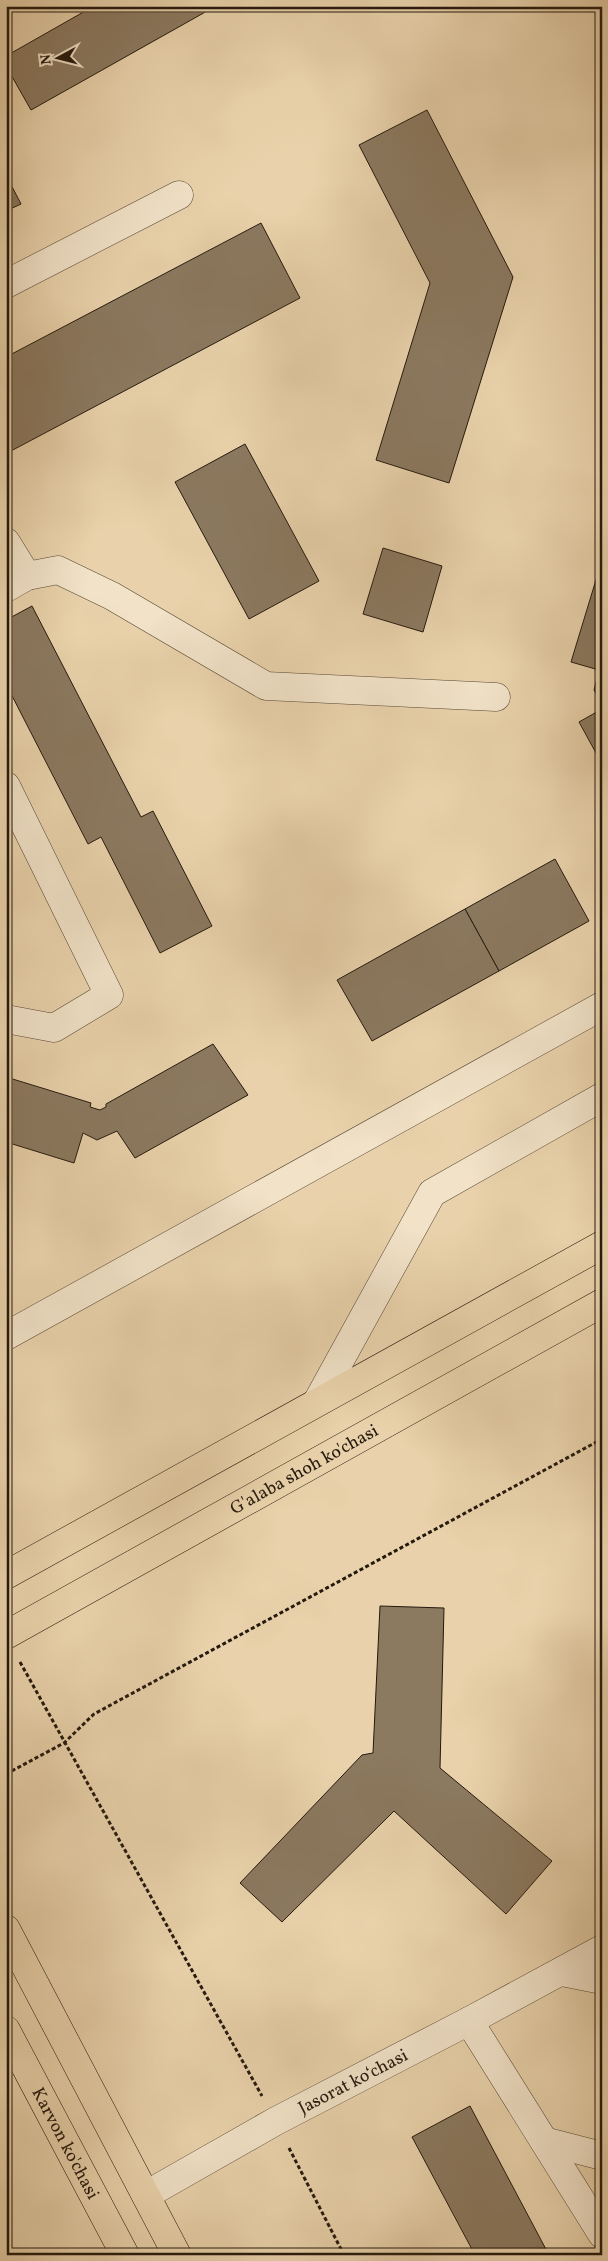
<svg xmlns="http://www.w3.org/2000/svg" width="608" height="2261" viewBox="0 0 608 2261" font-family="Vollkorn,serif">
  <rect width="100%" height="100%" fill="#e9d2ab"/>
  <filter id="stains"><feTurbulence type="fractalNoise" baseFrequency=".004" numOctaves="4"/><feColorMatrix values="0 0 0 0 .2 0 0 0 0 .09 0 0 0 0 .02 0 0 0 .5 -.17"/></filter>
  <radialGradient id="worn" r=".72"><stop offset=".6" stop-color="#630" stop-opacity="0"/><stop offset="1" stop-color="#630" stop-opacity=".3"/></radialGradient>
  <g fill="#8b7960" stroke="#25190e">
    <polygon points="94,6 216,6 31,110 6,66 6,56"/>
    <polygon points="427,110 513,277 449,483 376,460 430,283 359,145"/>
    <polygon points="6,175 21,204 6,211"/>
    <polygon points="261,223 300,298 9,452 6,447 6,357"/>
    <polygon points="245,444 319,581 249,619 175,482"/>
    <polygon points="383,548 442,566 423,632 363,614"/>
    <polygon points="602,560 602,703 594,690 599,670 571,662"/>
    <polygon points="32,606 141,817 153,811 212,926 160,953 101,837 88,844 6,684 6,620"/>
    <polygon points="602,709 602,764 579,722"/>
    <polygon points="555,859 589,921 499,971 465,909"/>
    <polygon points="465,909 499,971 372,1041 337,980"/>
    <polygon points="213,1044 248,1095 135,1158 117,1131 97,1140 83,1133 74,1163 6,1142 6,1077 91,1103 90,1107 100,1110 106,1107 106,1104"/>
    <polygon points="380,1606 444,1608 440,1768 552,1861 506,1914 394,1811 282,1922 240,1883 362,1755 373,1753"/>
    <polygon points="470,2106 549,2255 475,2255 412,2137"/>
  </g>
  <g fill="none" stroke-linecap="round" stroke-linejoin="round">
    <g stroke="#564735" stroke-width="29">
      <g id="minor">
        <polyline points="6,284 179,195"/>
        <polyline points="6,542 27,576"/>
        <polyline points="6,588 27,576 58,570 112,596 266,686 496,697"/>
        <polyline points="6,786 109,995 54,1028 6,1019"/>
        <polyline points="6,1336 602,1006"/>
        <polyline points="317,1402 432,1193 602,1097"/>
        <polyline points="562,1972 602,1980"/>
        <polyline points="469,2021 602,2234"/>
        <polyline points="544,2141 602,2156"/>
        <path id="s1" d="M146,2195l130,-74 193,-100 133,-72"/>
      </g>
    </g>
    <g stroke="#25190e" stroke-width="29">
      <g id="major">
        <polyline points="6,1575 602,1245"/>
        <path id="s2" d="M6,1635l596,-332"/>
        <polyline points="6,1929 177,2255"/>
        <path id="s3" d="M6,2030l119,225"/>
      </g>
    </g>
    <g stroke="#25190e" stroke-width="3" stroke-dasharray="4 2.5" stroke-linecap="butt">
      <polyline points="20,1662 262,2096"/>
      <polyline points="6,1774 64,1743 94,1714 602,1439"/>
      <polyline points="289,2148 344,2255"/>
    </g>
    <use href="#minor" stroke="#f1e2c8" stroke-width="28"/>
    <use href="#major" stroke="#e9d2ab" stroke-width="28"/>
  </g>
  <g text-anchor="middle" stroke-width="4" stroke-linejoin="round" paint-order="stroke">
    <g font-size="18" fill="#25190e" stroke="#f1e2c8">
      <text dy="6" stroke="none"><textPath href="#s2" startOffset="341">G'alaba shoh ko'chasi</textPath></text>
      <text dy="6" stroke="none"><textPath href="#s1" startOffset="236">Jasorat ko‘chasi</textPath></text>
      <text dy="6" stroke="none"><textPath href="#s3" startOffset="128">Karvon ko'chasi</textPath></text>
    </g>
  </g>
  <rect width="608" height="2261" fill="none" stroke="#e9d2ab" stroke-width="25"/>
  <rect x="8" y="8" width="593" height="2246" fill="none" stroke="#25190e" stroke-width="2.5"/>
  <rect x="12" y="12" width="583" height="2236" fill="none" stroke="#25190e"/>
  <g transform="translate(58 58) rotate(263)" stroke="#f1e2c8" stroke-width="4" paint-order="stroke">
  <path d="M0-4L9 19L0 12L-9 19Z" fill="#25190e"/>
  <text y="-8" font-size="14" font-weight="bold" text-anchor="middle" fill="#25190e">N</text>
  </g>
  <rect width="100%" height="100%" filter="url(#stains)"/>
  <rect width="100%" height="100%" fill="url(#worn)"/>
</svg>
